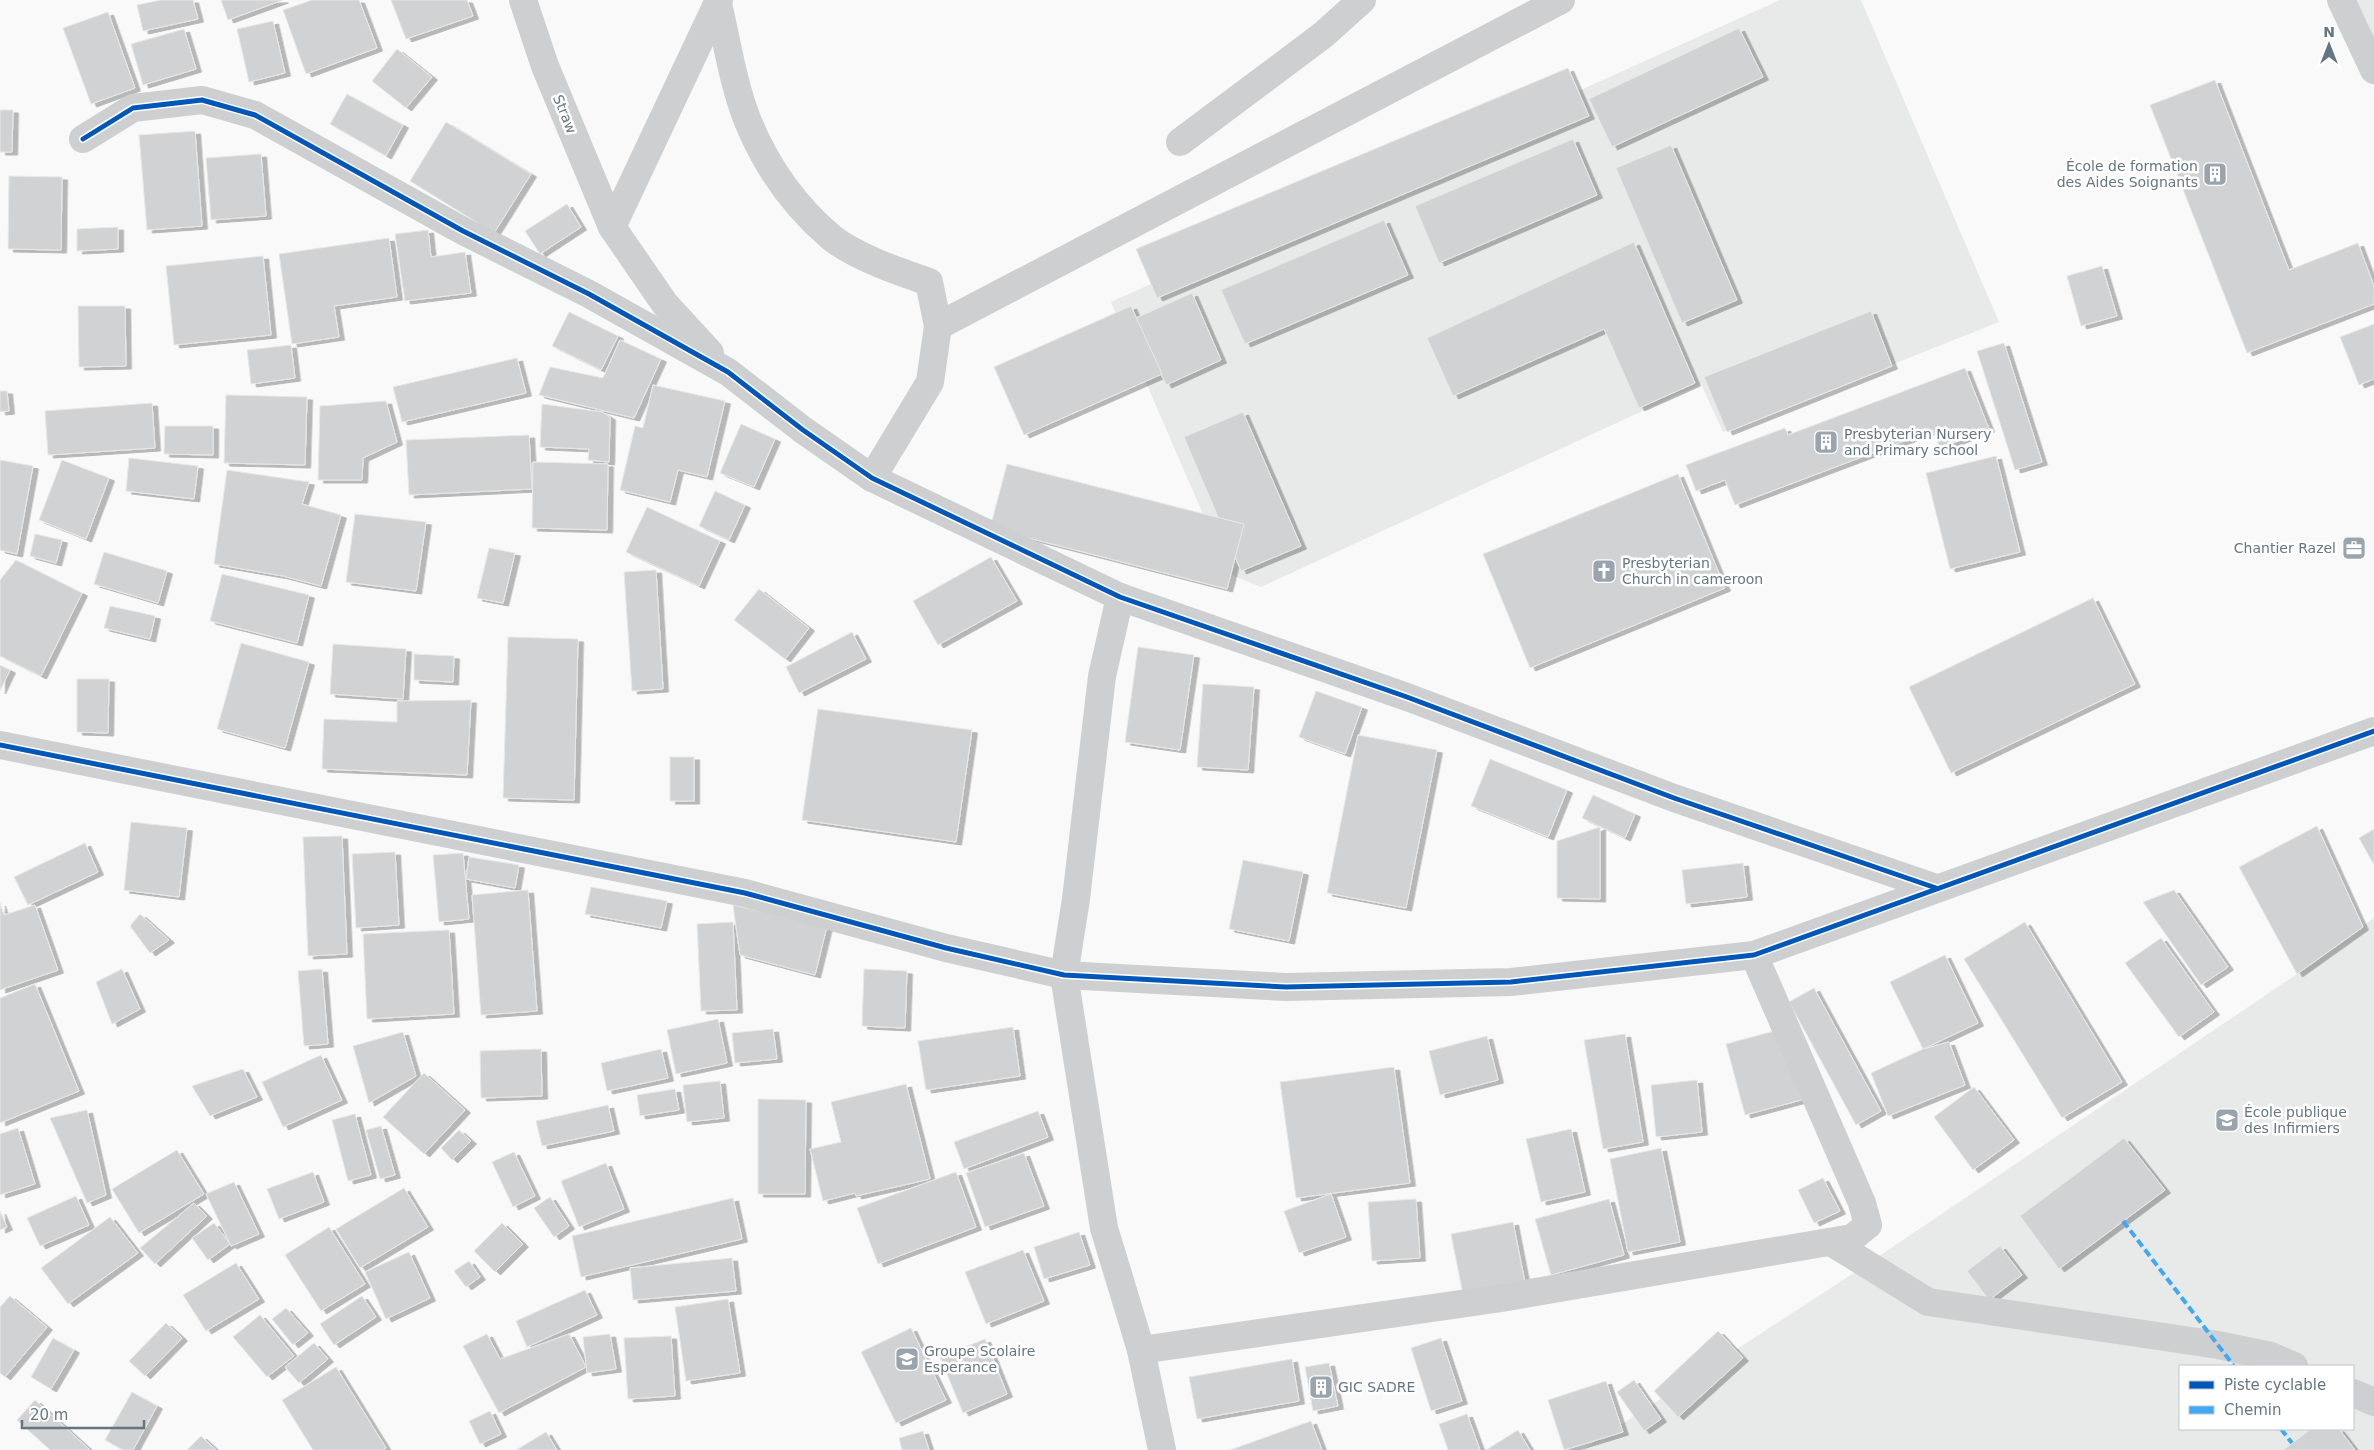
<svg xmlns="http://www.w3.org/2000/svg" width="2374" height="1450" viewBox="0 0 2374 1450" font-family="'DejaVu Sans',sans-serif">
  <defs>
    <filter id="shadow"><feDropShadow dx="5.5" dy="3" stdDeviation="0" flood-color="#0004"/></filter>
  </defs>
  <rect width="100%" height="100%" fill="#f9f9f9"/>
  <g fill="#e8e9e9" fill-rule="evenodd">
    <polygon points="1780,0 1861,0 1999,322 1723,432 1701,384 1261,587 1229,574 1111,302"/>
    <polygon points="2336,0 2374,0 2374,81"/>
    <path d="M2374,918v532h-792l281,-183 434,-293zM2180,1366h173v63h-173z"/>
  </g>
  <g fill="#d0d2d3" stroke="#e8e8e8" filter="url(#shadow)">
    <polygon points="161,0 193,0 198,19 143,31 137,5"/>
    <polygon points="221,0 283,0 228,20"/>
    <polygon points="312,0 359,0 377,48 306,74 283,10"/>
    <polygon points="391,0 467,0 473,16 406,39"/>
    <polygon points="108,12 135,88 91,104 63,28"/>
    <polygon points="273,21 285,73 249,82 237,29"/>
    <polygon points="1739,28 1763,77 1612,147 1589,99"/>
    <polygon points="184,29 196,69 143,85 131,44"/>
    <polygon points="397,49 432,77 406,108 372,81"/>
    <polygon points="1568,68 1589,116 1157,298 1136,249"/>
    <polygon points="2215,80 2289,270 2358,243 2374,286 2374,304 2247,353 2150,105"/>
    <polygon points="347,94 403,125 386,156 330,124"/>
    <polygon points="0,110 13,110 12,152 0,152"/>
    <polygon points="446,122 531,174 494,233 410,181"/>
    <polygon points="195,131 202,226 147,230 139,135"/>
    <polygon points="1573,139 1597,195 1439,263 1415,206"/>
    <polygon points="1671,145 1737,300 1682,323 1616,168"/>
    <polygon points="261,154 266,216 211,220 206,158"/>
    <polygon points="9,176 62,177 61,250 8,249"/>
    <polygon points="567,204 581,227 540,254 525,231"/>
    <polygon points="1384,220 1408,275 1245,344 1221,290"/>
    <polygon points="118,227 118,249 77,251 77,229"/>
    <polygon points="428,230 431,257 465,252 471,293 405,301 395,234"/>
    <polygon points="389,238 397,297 334,306 339,337 292,344 279,254"/>
    <polygon points="1634,242 1695,383 1639,408 1604,329 1453,396 1427,338"/>
    <polygon points="263,256 271,335 174,345 166,266"/>
    <polygon points="2102,266 2117,316 2081,326 2067,276"/>
    <polygon points="1192,293 1221,360 1166,385 1136,318"/>
    <polygon points="78,306 125,306 126,366 79,367"/>
    <polygon points="1131,306 1162,374 1024,435 994,367"/>
    <polygon points="1871,311 1892,366 1727,432 1704,377"/>
    <polygon points="569,312 618,336 601,370 552,346"/>
    <polygon points="2374,324 2374,379 2359,385 2340,337"/>
    <polygon points="620,340 661,359 634,418 539,395 550,367 603,378"/>
    <polygon points="2004,343 2042,462 2015,470 1977,351"/>
    <polygon points="291,345 295,378 251,384 247,350"/>
    <polygon points="517,358 526,393 402,422 393,387"/>
    <polygon points="1965,368 1989,429 1940,448 1933,430 1735,505 1725,480 1696,491 1686,465 1785,428 1788,435"/>
    <polygon points="653,385 725,401 707,477 678,470 670,502 620,490 635,426 643,428"/>
    <polygon points="0,391 7,391 9,411 0,412"/>
    <polygon points="226,395 307,397 305,465 224,463"/>
    <polygon points="386,401 397,442 363,458 362,480 318,480 320,406"/>
    <polygon points="152,403 155,448 48,455 45,411"/>
    <polygon points="542,404 602,412 610,417 609,462 588,460 589,449 540,447"/>
    <polygon points="1243,412 1301,546 1241,571 1184,437"/>
    <polygon points="741,424 775,439 754,487 720,473"/>
    <polygon points="165,426 213,426 213,455 164,454"/>
    <polygon points="529,435 532,489 409,495 406,440"/>
    <polygon points="1996,456 2020,552 1950,569 1926,473"/>
    <polygon points="129,458 198,466 194,499 126,491"/>
    <polygon points="0,460 33,466 17,554 0,550"/>
    <polygon points="62,460 109,478 86,539 39,520"/>
    <polygon points="533,462 608,464 607,530 532,528"/>
    <polygon points="1007,464 1244,524 1227,589 990,528"/>
    <polygon points="227,470 309,482 302,504 341,515 321,586 283,576 214,564"/>
    <polygon points="1678,474 1725,588 1530,668 1483,554"/>
    <polygon points="715,491 745,505 729,540 699,526"/>
    <polygon points="647,507 720,541 699,586 626,552"/>
    <polygon points="355,514 426,522 416,591 346,582"/>
    <polygon points="35,534 62,540 56,563 30,556"/>
    <polygon points="489,548 515,553 503,603 477,598"/>
    <polygon points="104,552 167,571 158,603 94,584"/>
    <polygon points="991,557 1017,601 938,645 913,601"/>
    <polygon points="16,560 82,593 41,676 0,656 0,580"/>
    <polygon points="656,570 663,689 632,691 624,572"/>
    <polygon points="222,574 309,595 297,643 210,621"/>
    <polygon points="759,589 809,628 785,659 734,620"/>
    <polygon points="2093,598 2135,684 1951,773 1909,687"/>
    <polygon points="110,606 155,616 150,639 104,628"/>
    <polygon points="852,632 866,659 799,693 786,667"/>
    <polygon points="508,637 578,639 574,800 503,798"/>
    <polygon points="241,643 309,662 285,748 217,729"/>
    <polygon points="333,644 406,649 403,699 330,694"/>
    <polygon points="1138,647 1194,655 1180,750 1125,742"/>
    <polygon points="414,654 454,656 453,682 414,680"/>
    <polygon points="0,665 10,670 0,691"/>
    <polygon points="77,679 109,679 108,733 77,732"/>
    <polygon points="1203,684 1254,687 1248,770 1197,767"/>
    <polygon points="1316,691 1362,707 1345,754 1299,737"/>
    <polygon points="471,700 467,775 322,769 324,719 397,722 397,701"/>
    <polygon points="818,709 972,730 956,842 802,820"/>
    <polygon points="1358,735 1437,750 1406,908 1327,893"/>
    <rect x="670" y="757" width="24" height="44"/>
    <polygon points="1490,759 1567,790 1548,837 1471,806"/>
    <polygon points="1593,795 1635,814 1625,838 1582,818"/>
    <polygon points="131,822 187,828 179,897 124,890"/>
    <polygon points="2317,826 2363,927 2297,974 2239,867"/>
    <polygon points="1600,827 1600,899 1557,898 1557,841"/>
    <polygon points="2374,829 2374,865 2359,838"/>
    <polygon points="342,836 347,954 308,956 303,837"/>
    <polygon points="85,843 98,872 28,905 14,877"/>
    <polygon points="395,852 399,925 356,928 352,854"/>
    <polygon points="463,853 469,919 439,922 433,855"/>
    <polygon points="469,857 519,865 515,888 466,879"/>
    <polygon points="1243,860 1303,872 1289,941 1229,929"/>
    <polygon points="1743,863 1747,897 1686,904 1682,870"/>
    <polygon points="591,887 667,901 661,928 585,914"/>
    <polygon points="528,890 537,1011 481,1015 472,895"/>
    <polygon points="2174,890 2228,967 2201,985 2143,902"/>
    <polygon points="0,903 4,915 35,905 58,970 0,990"/>
    <polygon points="733,905 827,926 815,975 740,955"/>
    <polygon points="140,914 169,940 150,953 130,926"/>
    <polygon points="733,922 737,1010 701,1011 697,924"/>
    <polygon points="2025,922 2122,1082 2062,1118 1964,959"/>
    <polygon points="449,930 454,1014 367,1019 363,934"/>
    <polygon points="2161,938 2214,1012 2179,1037 2125,963"/>
    <polygon points="1945,955 1978,1023 1923,1049 1890,982"/>
    <polygon points="122,969 140,1009 112,1024 96,982"/>
    <polygon points="322,969 328,1044 304,1046 298,971"/>
    <polygon points="864,969 907,971 905,1028 862,1026"/>
    <polygon points="35,984 79,1091 0,1123 0,998"/>
    <polygon points="1814,988 1881,1111 1856,1125 1789,1002"/>
    <polygon points="718,1019 727,1063 676,1074 667,1030"/>
    <polygon points="1013,1027 1020,1076 926,1090 918,1041"/>
    <polygon points="773,1029 777,1059 735,1063 732,1033"/>
    <polygon points="1774,1031 1816,1096 1745,1115 1726,1044"/>
    <polygon points="403,1032 416,1076 369,1103 353,1046"/>
    <polygon points="1625,1034 1643,1142 1603,1149 1584,1040"/>
    <polygon points="1487,1036 1498,1080 1440,1095 1429,1051"/>
    <polygon points="1949,1042 1965,1085 1888,1116 1871,1073 1923,1049"/>
    <polygon points="541,1049 542,1096 481,1098 480,1051"/>
    <polygon points="661,1049 668,1078 607,1091 601,1063"/>
    <polygon points="321,1055 342,1100 283,1127 262,1082"/>
    <polygon points="1394,1067 1410,1183 1296,1198 1280,1082"/>
    <polygon points="243,1069 257,1097 210,1116 192,1086"/>
    <polygon points="424,1073 465,1110 424,1154 383,1117"/>
    <polygon points="1697,1080 1702,1132 1656,1137 1651,1085"/>
    <polygon points="720,1081 724,1118 687,1122 683,1085"/>
    <polygon points="906,1084 930,1179 856,1196 855,1193 823,1201 810,1149 841,1142 831,1102"/>
    <polygon points="1974,1087 2014,1140 1973,1170 1934,1117"/>
    <polygon points="675,1089 679,1110 640,1116 637,1095"/>
    <polygon points="758,1099 806,1100 805,1194 758,1194"/>
    <polygon points="608,1105 614,1131 542,1146 536,1121"/>
    <polygon points="87,1110 106,1195 87,1203 50,1118"/>
    <polygon points="1038,1111 1048,1137 964,1169 954,1142"/>
    <polygon points="355,1114 371,1175 348,1181 332,1120"/>
    <polygon points="381,1126 395,1175 380,1179 366,1130"/>
    <polygon points="18,1128 35,1184 0,1195 0,1134"/>
    <polygon points="1571,1129 1585,1192 1541,1202 1526,1139"/>
    <polygon points="459,1130 471,1141 452,1160 441,1148"/>
    <polygon points="2124,1138 2165,1190 2059,1269 2020,1216"/>
    <polygon points="1661,1148 1680,1242 1628,1252 1610,1159"/>
    <polygon points="177,1150 204,1194 139,1233 112,1189"/>
    <polygon points="514,1152 535,1196 513,1207 492,1162"/>
    <polygon points="1024,1153 1044,1206 985,1227 966,1173"/>
    <polygon points="606,1163 624,1209 579,1227 561,1181"/>
    <polygon points="313,1172 324,1202 279,1219 267,1189"/>
    <polygon points="956,1172 976,1227 878,1264 857,1208"/>
    <polygon points="1823,1178 1840,1211 1814,1223 1798,1190"/>
    <polygon points="234,1182 259,1234 231,1246 206,1194"/>
    <polygon points="404,1188 428,1227 360,1268 336,1229"/>
    <polygon points="1331,1194 1346,1237 1299,1253 1284,1211"/>
    <polygon points="76,1196 89,1225 40,1246 27,1218"/>
    <polygon points="550,1197 569,1226 554,1237 534,1208"/>
    <polygon points="733,1198 742,1239 581,1277 572,1236"/>
    <polygon points="1416,1199 1420,1258 1372,1261 1368,1202"/>
    <polygon points="1609,1199 1624,1255 1551,1275 1535,1219"/>
    <polygon points="194,1203 207,1216 155,1264 140,1248"/>
    <polygon points="0,1211 7,1227 0,1230"/>
    <polygon points="110,1217 138,1253 68,1304 41,1268"/>
    <polygon points="1513,1222 1526,1288 1464,1300 1451,1234"/>
    <polygon points="214,1223 230,1244 208,1260 192,1238"/>
    <polygon points="502,1223 523,1244 495,1272 474,1251"/>
    <polygon points="329,1227 365,1284 321,1311 285,1255"/>
    <polygon points="1079,1232 1090,1265 1044,1279 1034,1247"/>
    <polygon points="2000,1246 2022,1275 1989,1300 1967,1271"/>
    <polygon points="1023,1250 1044,1301 986,1324 965,1272"/>
    <polygon points="409,1252 430,1298 386,1319 365,1272"/>
    <polygon points="732,1258 736,1291 633,1300 630,1268"/>
    <polygon points="469,1261 480,1277 466,1287 454,1271"/>
    <polygon points="236,1263 259,1299 206,1331 183,1295"/>
    <polygon points="585,1290 597,1315 527,1347 516,1321"/>
    <polygon points="10,1296 47,1327 5,1377 0,1373 0,1307"/>
    <polygon points="362,1296 376,1317 334,1345 320,1324"/>
    <polygon points="728,1299 740,1373 686,1381 675,1307"/>
    <polygon points="286,1308 308,1333 293,1345 272,1319"/>
    <polygon points="260,1315 294,1356 267,1377 233,1337"/>
    <polygon points="166,1323 182,1338 145,1376 129,1361"/>
    <polygon points="911,1328 946,1400 896,1423 861,1352"/>
    <polygon points="1718,1331 1743,1358 1678,1417 1654,1391"/>
    <polygon points="487,1334 500,1359 569,1334 586,1367 499,1413 463,1346"/>
    <polygon points="610,1334 616,1369 587,1373 583,1337"/>
    <polygon points="671,1336 675,1396 628,1399 624,1338"/>
    <polygon points="53,1338 74,1350 51,1389 31,1377"/>
    <polygon points="1441,1338 1462,1401 1431,1411 1411,1348"/>
    <polygon points="985,1339 1007,1394 963,1413 940,1357"/>
    <polygon points="314,1343 328,1359 299,1383 285,1367"/>
    <polygon points="1292,1359 1299,1401 1197,1419 1189,1377"/>
    <polygon points="1329,1363 1338,1406 1313,1411 1305,1367"/>
    <polygon points="336,1367 386,1448 383,1450 313,1450 282,1400"/>
    <polygon points="1634,1380 1661,1419 1644,1431 1617,1392"/>
    <polygon points="1606,1381 1623,1432 1564,1450 1548,1400"/>
    <polygon points="132,1392 157,1406 133,1450 123,1450 105,1440"/>
    <polygon points="35,1400 90,1450 50,1450 17,1420"/>
    <polygon points="490,1411 501,1434 480,1444 469,1421"/>
    <polygon points="1467,1414 1480,1450 1448,1450 1439,1424"/>
    <polygon points="1311,1421 1322,1450 1230,1450"/>
    <polygon points="2311,1429 2339,1429 2355,1450 2283,1450"/>
    <polygon points="1518,1430 1530,1450 1486,1450"/>
    <polygon points="923,1431 929,1450 902,1450 899,1438"/>
    <polygon points="546,1432 557,1450 516,1450"/>
    <polygon points="201,1436 216,1450 187,1450"/>
  </g>
  <g fill="none" stroke-linecap="round" stroke-linejoin="round">
    <g stroke="#cecfd0" stroke-width="28">
      <polyline points="523,0 545,66 612,227 665,304 710,353"/>
      <polyline points="2341,0 2374,70"/>
      <path d="M718,4c9,38 15,79 29,115 18,45 47,87 85,119 24,19 68,34 97,44l9,44 -8,56 -58,96"/>
      <polyline points="83,139 133,108 202,100 255,115 463,231 589,294 728,372 803,430 872,478 1120,597 1407,697 1674,798 1936,888"/>
      <polyline points="1180,142 1323,35 1362,0"/>
      <polyline points="612,227 719,0"/>
      <polyline points="938,326 1561,0"/>
      <polyline points="1120,597 1102,676 1076,899 1064,975 1104,1228 1141,1350 1162,1450"/>
      <polyline points="0,745 745,893 946,948 1064,975 1286,987 1511,982 1754,955 2374,731"/>
      <polyline points="1831,1242 1928,1302 2218,1345 2271,1356 2294,1366"/>
      <polyline points="1141,1350 1495,1299 1852,1238 1868,1225 1862,1203 1754,955"/>
      <polyline points="2353,1393 2374,1402"/>
    </g>
    <g stroke="#3fa9f5" stroke-width="4" stroke-dasharray="8 4" stroke-linecap="butt">
      <polyline points="2123,1221 2234,1366"/>
      <polyline points="2281,1429 2292,1443"/>
    </g>
    <g stroke="#fff" stroke-width="8">
      <g id="cycleway">
        <polyline points="83,139 133,108 202,100 255,115 463,231 589,294 728,372 803,430 872,478 1120,597 1407,697 1674,798 1936,888"/>
        <polyline points="0,745 745,893 946,948 1064,975 1286,987 1511,982 1754,955 2374,731"/>
      </g>
    </g>
    <use href="#cycleway" stroke="#0057b8" stroke-width="5"/>
  </g>
  <defs>
    <g id="building-square" transform="scale(1.25)"><rect x="-9" y="-9" width="18" height="18" rx="4" fill="#99a4ac" stroke="#fff"/><path d="M-4-6H4V6H1V3H-1V6H-4ZM-2.5-4.3h1.7v1.8h-1.7ZM.8-4.3h1.7v1.8H.8ZM-2.5-1h1.7V.8h-1.7ZM.8-1h1.7V.8H.8Z" fill="#fff"/></g>
    <g id="office-square" transform="scale(1.25)"><rect x="-9" y="-9" width="18" height="18" rx="4" fill="#99a4ac" stroke="#fff"/><path d="M-6-3h4V-5.5h4V-3h4V5H-6ZM-1-4.5V-3h2v-1.5ZM-6 0V1H6V0Z" fill="#fff"/></g>
    <g id="church-square" transform="scale(1.25)"><rect x="-9" y="-9" width="18" height="18" rx="4" fill="#99a4ac" stroke="#fff"/><path d="M-1.2-6h2.4v3.5h3.3v2.4h-3.3V6h-2.4V-.1h-3.3v-2.4h3.3Z" fill="#fff"/></g>
    <g id="school-square" transform="scale(1.25)"><rect x="-9" y="-9" width="18" height="18" rx="4" fill="#99a4ac" stroke="#fff"/><path d="M0-5L7-2L0 1L-7-2ZM-4 1L0 2.5L4 1V4Q0 6-4 4Z" fill="#fff"/></g>
  </defs>
  <g fill-rule="evenodd">
    <use href="#building-square" x="2215" y="174"/>
    <use href="#building-square" x="1826" y="442"/>
    <use href="#office-square" x="2354" y="548"/>
    <use href="#church-square" x="1604" y="571"/>
    <use href="#school-square" x="2227" y="1120"/>
    <use href="#school-square" x="907" y="1359"/>
    <use href="#building-square" x="1321" y="1387"/>
  </g>
  <g text-anchor="middle" stroke-width="5" stroke-linejoin="round" paint-order="stroke">
    <g font-size="14" fill="#657683" stroke="#fff">
      <text transform="translate(565 114) rotate(68)" y="5">Straw</text>
    </g>
    <g font-size="14" fill="#657683" stroke="#fff" text-anchor="start">
      <text x="2198" y="171" text-anchor="end">École de formation<tspan x="2198" dy="16">des Aides Soignants</tspan></text>
      <text x="1844" y="439">Presbyterian Nursery<tspan x="1844" dy="16">and Primary school</tspan></text>
      <text x="2336" y="553" text-anchor="end">Chantier Razel</text>
      <text x="1622" y="568">Presbyterian<tspan x="1622" dy="16">Church in cameroon</tspan></text>
      <text x="2244" y="1117">École publique<tspan x="2244" dy="16">des Infirmiers</tspan></text>
      <text x="924" y="1356">Groupe Scolaire<tspan x="924" dy="16">Esperance</tspan></text>
      <text x="1338" y="1392">GIC SADRE</text>
    </g>
  </g>
  <rect x="2179" y="1365" width="175" height="65" fill="#ffffff" stroke="#c1c8cd"/>
  <rect x="2189" y="1381" width="25" height="8" fill="#0057b8" stroke="#c1c8cd"/>
  <text x="2224" y="1390" font-size="15" fill="#657683">Piste cyclable</text>
  <rect x="2189" y="1406" width="25" height="8" fill="#3fa9f5" stroke="#c1c8cd"/>
  <text x="2224" y="1415" font-size="15" fill="#657683">Chemin</text>
  <g transform="translate(2329 45)" stroke="#ffffff" stroke-width="4" paint-order="stroke">
  <path d="M0-4L9 19L0 12L-9 19Z" fill="#657683"/>
  <text y="-8" font-size="14" font-weight="bold" text-anchor="middle" fill="#657683">N</text>
  </g>
  <path d="M22 1420v8h122v-8" fill="none" stroke="#657683" stroke-width="2.5"/>
  <text x="30" y="1420" font-size="15" fill="#657683" stroke="#ffffff" stroke-width="4" paint-order="stroke">20 m</text>
</svg>
